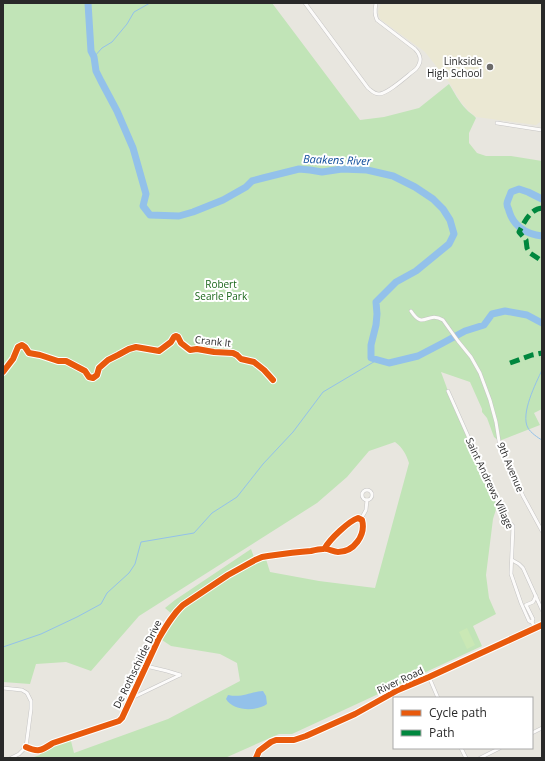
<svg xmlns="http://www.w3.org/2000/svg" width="545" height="761" viewBox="0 0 545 761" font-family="'Open Sans',sans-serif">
  <rect width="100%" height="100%" fill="#e8e6df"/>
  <polygon fill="#ebe8d3" points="381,3 542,3 542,102 540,122 536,125 476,117 468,110 461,102 449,82 425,52 380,19 378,12"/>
  <path fill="#c1e4b7" d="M3,3h269l88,117 24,-3 35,-9 30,-24c5,8 10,18 17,25 3,4 7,5 10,9l-7,15v10l8,10 9,3h25l31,5v248l-8,4 6,12 -41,16 -5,-4 -7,-19 -5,-6v-3l-12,-27 -29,-10 7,19 50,112 -5,16 -7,56 3,23 7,16 -23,12 9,20 -190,88h-13l-54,24h-194l9,-3 -1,-5 12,-6 19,-7 4,16 94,-34 72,-38 -3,-18 -17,-9 -49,-8 -12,-8 14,-23 -8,-7 10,-8 76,-51 4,11 10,-4 5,16 49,9 56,7 34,-125c-3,-9 -6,-15 -14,-21l-26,9 -22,26 -30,26 -178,113 -48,55 -25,-9 -30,2 -6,20 -27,-2z"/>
  <polygon fill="#cae8b5" points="467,628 475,645 467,649 459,632"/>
  <path fill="#93c1ea" d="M263,691l3,5 1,8c-11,8 -34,7 -41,-5l2,-4c15,3 21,-3 35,-4z"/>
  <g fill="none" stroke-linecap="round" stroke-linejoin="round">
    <g stroke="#93c1ea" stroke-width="1">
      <polyline points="94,57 102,48 112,42 127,24 134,12 150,3"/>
      <path d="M542,370c-6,13 -22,44 -14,58 2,4 10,10 14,12"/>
      <polyline points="3,647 41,634 77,617 101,604 107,593 129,573 135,564 141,542 194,533 212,513 237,497 263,464 293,432 323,392 377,360"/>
    </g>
    <g stroke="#93c1ea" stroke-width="7">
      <polyline points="88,3 91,51 94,57 96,71 101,81 117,111 133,148 146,194 143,206 150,215 179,216 193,212 223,200 246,187 252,181 263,178 299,169 310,170 322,172 342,169 367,170 393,176 415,187 433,199 443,209 450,220 454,234 449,244 416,271 396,282 376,302 377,314 376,325 371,345 371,358 389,363 418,356 441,344 465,331 484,325 492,314 505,311 527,315 542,323"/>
      <path d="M542,199l-14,-7 -9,-3 -8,3c-1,4 -4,9 -4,12 0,3 2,5 2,7 5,16 17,23 33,25"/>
    </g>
    <g stroke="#c5c4c4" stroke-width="4">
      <g id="street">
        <path d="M305,3l63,85c4,3 6,6 11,6 9,0 29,-19 37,-25 6,-7 5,-14 -1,-20l-38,-29c-3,-6 -2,-11 -1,-17"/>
        <polyline points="497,123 542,130"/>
        <path d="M411,311c13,20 16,-1 32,9l15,21 13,16 9,16 10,27 6,22 3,19 4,13 20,42 19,35"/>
        <polyline points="448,391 504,517 513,526 511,574 521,603 529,621 532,622"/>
        <circle cx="367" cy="495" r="5"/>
        <polyline points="361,519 366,510 367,500"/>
        <polyline points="512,560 519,564 523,568 542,610"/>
        <polyline points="526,605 533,619 532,622 535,628"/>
        <polyline points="526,605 533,602 536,596"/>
        <polyline points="146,666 167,671 180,675"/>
        <polyline points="429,677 438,698"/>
        <polyline points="3,688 22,690 27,693 31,701 31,709 26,747 19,754 11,758"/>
        <polyline points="132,698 180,675"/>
        <polyline points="532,733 542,728"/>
        <path d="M26,747c13,6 16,3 27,-4l66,-22 3,-3 37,-80c7,-12 14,-24 24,-33l45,-30 27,-15 7,-3 6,-1c14,-2 29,-4 43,-5 4,-1 8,-2 12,-2 5,-1 10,3 15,3 16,0 28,-17 24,-32l-4,-2c-9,3 -28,21 -33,30"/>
        <polyline points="461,748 466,758"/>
        <polyline points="256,758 259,751 271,742 276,740 294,740 306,736 355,714 398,690 429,677 542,625"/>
        <polyline points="480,758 500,748"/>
      </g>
    </g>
    <use href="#street" stroke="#fcfbfa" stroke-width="3"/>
    <g stroke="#00873e" stroke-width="5" stroke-dasharray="10 5" stroke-linecap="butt">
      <path d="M542,208c-12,1 -18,15 -23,24l7,8 1,8 3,5 12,8"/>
      <polyline points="510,363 532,355 542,353"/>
    </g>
    <g stroke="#fff" stroke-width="8">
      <g id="cycleway">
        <polyline points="3,372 13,359 18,347 22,345 25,347 29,353 40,355 58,361 66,361 85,371 89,377 93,378 97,375 99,368 108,360 118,355 129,349 136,347 159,351 171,342 174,337 176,336 178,337 181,343 190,350 197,349 214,352 233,353 237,355 241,359 254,362 264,370 273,380"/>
        <path d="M26,747c13,6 16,3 27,-4l66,-22 3,-3 37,-80c7,-12 14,-24 24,-33l45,-30 27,-15 7,-3 6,-1c14,-2 29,-4 43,-5 4,-1 8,-2 12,-2 5,-1 10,3 15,3 16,0 28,-17 24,-32l-4,-2c-9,3 -28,21 -33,30"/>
        <polyline points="256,758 259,751 271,742 276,740 294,740 306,736 355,714 398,690 429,677 542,625"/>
      </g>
    </g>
    <use href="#cycleway" stroke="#e8590c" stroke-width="6"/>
  </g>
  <circle fill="#6c6b69" stroke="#fff" stroke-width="1.5" cx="490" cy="67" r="4"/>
  <g text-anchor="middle" stroke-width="4" stroke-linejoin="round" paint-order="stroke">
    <g font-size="10" fill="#292929" stroke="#fff" text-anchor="end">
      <text x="482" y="65">Linkside<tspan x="482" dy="12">High School</tspan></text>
    </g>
    <g font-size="10" fill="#1a661a" stroke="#fff">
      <text x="221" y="288">Robert<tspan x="221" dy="12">Searle Park</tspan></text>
    </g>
    <g font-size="10" fill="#292929" stroke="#fff">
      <text transform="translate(213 341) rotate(6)" y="4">Crank It</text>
      <text transform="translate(511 467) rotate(67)" y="4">9th Avenue</text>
      <text transform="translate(490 483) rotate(65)" y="4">Saint Andrews Village</text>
      <text transform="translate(137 664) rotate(-64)" y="4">De Rothschilde Drive</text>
      <text transform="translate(400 680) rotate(-25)" y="4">River Road</text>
    </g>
    <g font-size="11" font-style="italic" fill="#0d4b9a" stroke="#fff">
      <text transform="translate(337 160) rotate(2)" y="4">Baakens River</text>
    </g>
  </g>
  <rect width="545" height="761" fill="none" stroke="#292929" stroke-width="8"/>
  <rect x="393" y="697" width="140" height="52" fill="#ffffff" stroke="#a9a9a9"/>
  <rect x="401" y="710" width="20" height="6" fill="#e8590c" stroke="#a9a9a9"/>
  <text x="429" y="717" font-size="12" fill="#292929">Cycle path</text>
  <rect x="401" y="730" width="20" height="6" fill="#00873e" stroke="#a9a9a9"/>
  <text x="429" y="737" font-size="12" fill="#292929">Path</text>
</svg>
